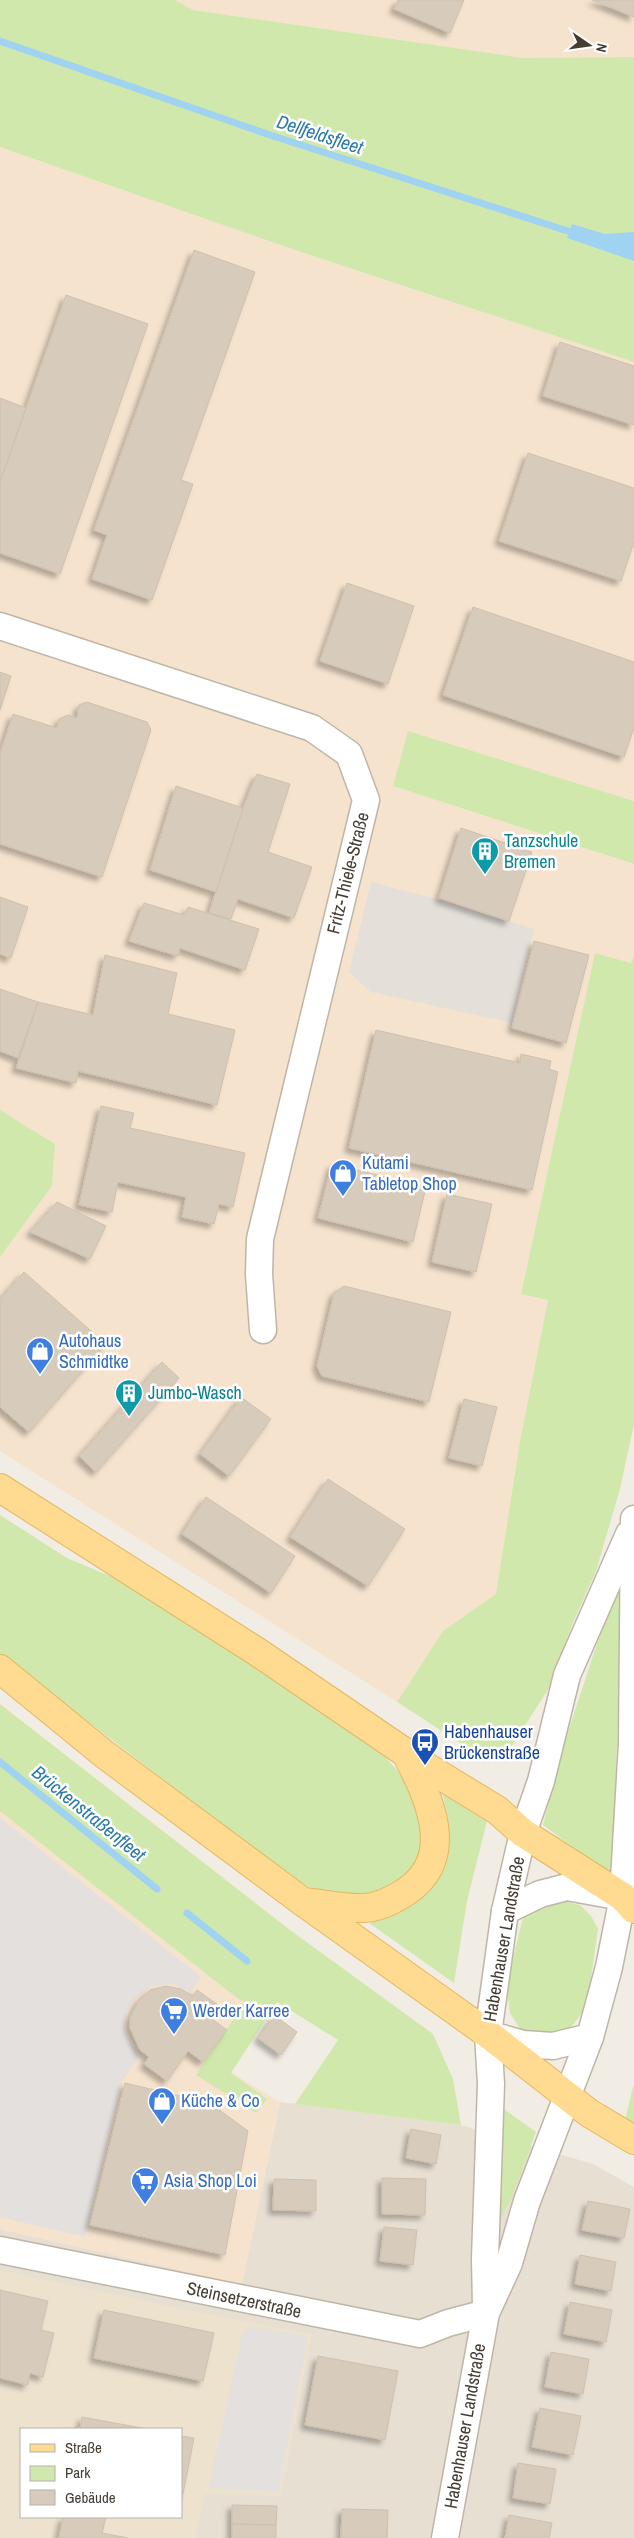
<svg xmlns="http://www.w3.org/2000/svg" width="634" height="2538" viewBox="0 0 634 2538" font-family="'Archivo Narrow',sans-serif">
  <defs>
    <filter id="shadow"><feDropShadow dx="-4.5" dy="4.5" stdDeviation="2.5" flood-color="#0004"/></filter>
  </defs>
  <rect width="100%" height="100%" fill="#f2ede4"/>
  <path fill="#e7dfd2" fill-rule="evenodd" d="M280,2102l181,23 132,39 41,23v351h-634v-309l242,55zM21,2429h160v88h-160z"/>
  <g fill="#f5e3ce">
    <polygon points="175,0 634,0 634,57 523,58 193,10"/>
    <polygon points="0,147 295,250 634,362 634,801 408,731 393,786 634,864 634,955 632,963 595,953 521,1294 548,1300 520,1441 496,1594 443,1631 397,1702 0,1451 0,1257 52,1186 55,1144 0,1110"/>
    <polygon points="0,1796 257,1998 216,2063 280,2102 242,2284 0,2229"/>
  </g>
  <polygon fill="#e4dfd9" points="371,882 436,899 534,929 512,1023 371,992 349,972"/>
  <path fill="#ece2ce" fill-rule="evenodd" d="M0,2270l207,44 105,20 -31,162 -76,-2 -9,44h-196zM21,2429h160v88h-160z"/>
  <g fill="#d0e8ac">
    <polygon points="0,0 175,0 193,10 523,58 634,57 634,362 295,250 0,147"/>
    <polygon points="408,731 634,801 634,864 393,786"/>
    <polygon points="595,953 631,963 634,955 634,1424 620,1489 596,1571 572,1625 549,1688 504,1758 484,1758 397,1702 443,1631 496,1594 520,1441 548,1300 521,1294"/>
    <polygon points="0,1110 55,1144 52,1186 0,1257"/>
    <polygon points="0,1515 67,1558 150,1593 369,1739 399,1772 416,1808 423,1835 421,1862 389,1888 370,1894 345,1893 311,1888 288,1875 0,1654"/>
    <polygon points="615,1589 623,1590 612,1877 543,1825 561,1753"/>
    <polygon points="0,1704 290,1930 433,2034 453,2079 461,2125 295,2104 338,2040 277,2002 231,2073 267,2099 256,2113 196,2075 245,2002 237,1998 0,1811"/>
    <path d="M441,1787l46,34 -20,80 -13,82 -85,-60c15,-6 37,-12 49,-22 38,-33 34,-70 23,-114z"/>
    <polygon points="558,1900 580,1905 591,1916 598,1929 590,1984 582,2013 569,2030 539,2036 520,2029 510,2013 508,1998 509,1973 523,1918 540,1905"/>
    <polygon points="634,2083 634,2126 625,2120"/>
    <polygon points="504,2109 536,2132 512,2197 500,2220"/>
  </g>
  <g fill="#e3e0dd">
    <polygon points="0,1818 201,1977 190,1992 172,1984 151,1986 133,2000 126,2012 125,2028 127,2037 139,2056 122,2081 85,2237 0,2217"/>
    <polygon points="252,2326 308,2337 278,2492 209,2488 242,2336"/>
  </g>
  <polygon fill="#9fd3f1" points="572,224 605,234 634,232 634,261 567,238"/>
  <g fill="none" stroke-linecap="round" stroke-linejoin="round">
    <g stroke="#9fd3f1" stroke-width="7">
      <polyline points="0,41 267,134 577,234"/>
      <polyline points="0,1762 157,1889"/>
      <polyline points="187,1913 247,1961"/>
    </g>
  </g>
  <g fill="#d7cbbc" stroke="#cfc0ad" filter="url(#shadow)">
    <polygon points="398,0 464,0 450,33 394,9"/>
    <polygon points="592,0 634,0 634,17"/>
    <polygon points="194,250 255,272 181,480 193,484 152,600 92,579 107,535 94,530"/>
    <polygon points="66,295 148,324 60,574 0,553 0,482"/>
    <polygon points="560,342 634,366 634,425 543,396"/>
    <polygon points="0,398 26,408 0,482"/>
    <polygon points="528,453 634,488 634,542 621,581 499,541"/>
    <polygon points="347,583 414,606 388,684 320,661"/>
    <polygon points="473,607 634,662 634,728 624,757 443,695"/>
    <polygon points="0,672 11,676 0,710"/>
    <polygon points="87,702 147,722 151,730 102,877 0,844 0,754 13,714 57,728 59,719 68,715 77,718 79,705"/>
    <polygon points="257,774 290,784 268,852 312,867 294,918 238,899 231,919 209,913 243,808"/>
    <polygon points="176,786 243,808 216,892 150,870"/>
    <polygon points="461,828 532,852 509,921 439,898"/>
    <polygon points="0,897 28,907 11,958 0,954"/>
    <polygon points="144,903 184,915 188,907 259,929 245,970 180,948 178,956 129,941"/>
    <polygon points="534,941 589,955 566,1043 512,1028"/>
    <polygon points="105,955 177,973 168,1014 235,1030 217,1105 78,1071 76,1083 16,1068 38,1002 93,1015"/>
    <polygon points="0,989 38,1002 18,1058 0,1051"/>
    <polygon points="376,1030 520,1063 521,1054 551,1061 549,1069 558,1072 532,1190 349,1148"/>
    <polygon points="101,1106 134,1113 130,1128 245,1153 233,1207 219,1204 214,1224 182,1217 186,1197 118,1182 112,1212 79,1205"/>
    <polygon points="332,1164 426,1187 413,1242 318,1218"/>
    <polygon points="447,1194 492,1204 476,1272 432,1262"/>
    <polygon points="57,1202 106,1226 90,1259 30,1232"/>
    <polygon points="24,1272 106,1344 29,1432 0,1407 0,1299"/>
    <polygon points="344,1286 451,1312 429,1402 322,1376 317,1366 334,1293"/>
    <polygon points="162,1362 179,1378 96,1472 79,1456"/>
    <polygon points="241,1397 271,1419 229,1476 200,1454"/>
    <polygon points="464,1399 497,1407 482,1466 449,1458"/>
    <polygon points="328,1479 405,1529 368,1586 290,1537"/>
    <polygon points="206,1497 295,1556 271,1593 182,1534"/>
    <polygon points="166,1986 181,1989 193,1996 197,1990 221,2007 212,2019 227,2030 203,2062 188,2051 167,2081 144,2064 149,2057 140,2050 130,2028 130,2018 139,2000 150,1990"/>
    <polygon points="274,2015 297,2032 281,2055 258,2038"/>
    <polygon points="125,2083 210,2103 248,2131 225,2255 90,2225"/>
    <polygon points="411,2129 441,2135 436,2164 406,2158"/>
    <polygon points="382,2178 426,2179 425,2215 382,2214"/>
    <polygon points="274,2179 316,2180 316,2211 273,2210"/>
    <polygon points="588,2201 630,2209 624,2238 582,2230"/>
    <polygon points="384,2227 417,2230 413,2265 380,2261"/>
    <polygon points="580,2255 616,2262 611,2291 575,2284"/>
    <polygon points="0,2290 48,2301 41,2330 54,2333 43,2377 30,2373 28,2385 0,2378"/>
    <polygon points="570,2302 612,2310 606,2342 564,2334"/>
    <polygon points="104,2310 214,2333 203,2381 94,2358"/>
    <polygon points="551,2352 589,2359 583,2394 545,2387"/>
    <polygon points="318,2356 398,2371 385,2440 305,2425"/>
    <polygon points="540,2408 581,2416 573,2455 532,2447"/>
    <polygon points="82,2417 147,2429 80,2429"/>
    <polygon points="181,2436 194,2438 181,2504"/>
    <polygon points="518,2463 556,2469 550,2504 513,2498"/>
    <polygon points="232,2505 277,2506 276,2525 232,2524"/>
    <polygon points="342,2509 388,2510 387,2538 341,2538"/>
    <polygon points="509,2515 552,2523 549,2538 505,2538"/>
    <polygon points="63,2517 106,2517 102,2533 128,2538 59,2538"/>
    <polygon points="232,2524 276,2525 276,2538 232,2538"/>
  </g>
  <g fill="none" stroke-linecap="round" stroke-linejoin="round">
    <g stroke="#beb5a7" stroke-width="29">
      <g id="minor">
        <polyline points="0,626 312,728 349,754 366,800 260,1239 259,1274 263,1330"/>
        <polyline points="505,1911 540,1894 567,1887 622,1897"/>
        <polyline points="488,2034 523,2044 553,2046 590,2037"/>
        <polyline points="0,2250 420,2334 448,2323 486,2313"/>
        <polyline points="486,2307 485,2259 491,2084 488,2034 505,1911 523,1833 541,1781 567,1675 629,1534"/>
        <polyline points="445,2538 486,2313 509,2263 527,2201 590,2037 609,1967 623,1897 632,1743 634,1519"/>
      </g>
    </g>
    <g stroke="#e5b75f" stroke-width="30">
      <g id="major">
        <polyline points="0,1488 256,1651 425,1766 497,1810 523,1833 623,1897 634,1909"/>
        <polyline points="0,1669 104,1754 303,1902 488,2034 589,2113 634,2140"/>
        <path d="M304,1902c20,2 41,7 61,6 14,-1 30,-9 42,-17 50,-35 22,-93 0,-136"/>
      </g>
    </g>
    <use href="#minor" stroke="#fff" stroke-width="26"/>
    <use href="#major" stroke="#ffda91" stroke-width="28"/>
  </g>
  <defs>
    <g id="building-pin" transform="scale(1.4375)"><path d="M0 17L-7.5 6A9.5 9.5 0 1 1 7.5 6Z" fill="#0f9aa8" stroke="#fff"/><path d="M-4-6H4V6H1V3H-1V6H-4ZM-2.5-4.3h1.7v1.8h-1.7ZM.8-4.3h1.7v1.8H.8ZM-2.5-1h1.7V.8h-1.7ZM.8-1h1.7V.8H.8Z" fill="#fff"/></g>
    <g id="shop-pin" transform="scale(1.4375)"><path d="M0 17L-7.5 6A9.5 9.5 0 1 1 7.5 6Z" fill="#3f7fe0" stroke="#fff"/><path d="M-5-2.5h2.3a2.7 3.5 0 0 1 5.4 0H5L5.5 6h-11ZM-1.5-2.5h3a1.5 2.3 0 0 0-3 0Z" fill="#fff"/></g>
    <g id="bus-pin" transform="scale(1.4375)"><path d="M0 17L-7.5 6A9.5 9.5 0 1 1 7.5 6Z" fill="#1a4fb4" stroke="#fff"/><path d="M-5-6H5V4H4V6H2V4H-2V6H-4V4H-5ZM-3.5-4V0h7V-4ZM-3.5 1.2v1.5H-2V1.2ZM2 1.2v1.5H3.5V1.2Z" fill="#fff"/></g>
    <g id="supermarket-pin" transform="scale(1.4375)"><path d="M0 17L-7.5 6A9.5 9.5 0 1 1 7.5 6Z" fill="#3f7fe0" stroke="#fff"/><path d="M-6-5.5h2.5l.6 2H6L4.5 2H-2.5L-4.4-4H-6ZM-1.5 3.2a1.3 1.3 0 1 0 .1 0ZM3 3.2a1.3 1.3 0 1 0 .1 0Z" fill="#fff"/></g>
  </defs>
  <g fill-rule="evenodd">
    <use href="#building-pin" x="485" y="851"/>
    <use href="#shop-pin" x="343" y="1173"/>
    <use href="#shop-pin" x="40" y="1351"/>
    <use href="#building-pin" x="129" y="1393"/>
    <use href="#bus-pin" x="425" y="1742"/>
    <use href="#supermarket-pin" x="174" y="2011"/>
    <use href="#shop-pin" x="162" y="2101"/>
    <use href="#supermarket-pin" x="145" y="2181"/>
  </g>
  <g text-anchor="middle" stroke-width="5" stroke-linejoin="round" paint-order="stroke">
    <g font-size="18" fill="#0d838f" stroke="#fff" text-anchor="start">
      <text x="504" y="847">Tanzschule<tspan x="504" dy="21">Bremen</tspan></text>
      <text x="148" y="1399">Jumbo-Wasch</text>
    </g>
    <g font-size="18" fill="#453d34" stroke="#fff">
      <text transform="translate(348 873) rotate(-76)" y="6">Fritz-Thiele-Straße</text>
      <text transform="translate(504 1939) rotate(-80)" y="6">Habenhauser Landstraße</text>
      <text transform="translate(244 2300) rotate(12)" y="6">Steinsetzerstraße</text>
      <text transform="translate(465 2426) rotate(-80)" y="6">Habenhauser Landstraße</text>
    </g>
    <g font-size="18" fill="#366cbe" stroke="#fff" text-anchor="start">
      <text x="362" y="1169">Kutami<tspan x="362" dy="21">Tabletop Shop</tspan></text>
      <text x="59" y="1347">Autohaus<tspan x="59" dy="21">Schmidtke</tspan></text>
      <text x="193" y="2017">Werder Karree</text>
      <text x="181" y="2107">Küche &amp; Co</text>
      <text x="164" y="2187">Asia Shop Loi</text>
    </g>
    <g font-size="18" fill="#164399" stroke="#fff" text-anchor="start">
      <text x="444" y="1738">Habenhauser<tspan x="444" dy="21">Brückenstraße</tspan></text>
    </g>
    <g font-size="19" font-style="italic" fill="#2b7aaa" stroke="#fff">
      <text transform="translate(320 134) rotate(18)" y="7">Dellfeldsfleet</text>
      <text transform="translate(89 1813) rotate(39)" y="7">Brückenstraßenfleet</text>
    </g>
  </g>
  <rect x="20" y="2428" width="162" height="90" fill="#ffffff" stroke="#b5b1ae"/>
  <rect x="30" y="2444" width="25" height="8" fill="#ffda91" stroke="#b5b1ae"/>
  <text x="65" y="2453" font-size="15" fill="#453d34">Straße</text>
  <rect x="30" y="2466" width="25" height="15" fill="#d0e8ac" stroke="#b5b1ae"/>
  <text x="65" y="2478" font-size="15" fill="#453d34">Park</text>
  <rect x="30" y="2490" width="25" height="15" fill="#d7cbbc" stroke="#b5b1ae"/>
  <text x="65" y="2503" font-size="15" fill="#453d34">Gebäude</text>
  <g transform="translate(589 45) rotate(103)" stroke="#ffffff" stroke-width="4" paint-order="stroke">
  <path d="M0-4L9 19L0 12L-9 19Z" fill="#453d34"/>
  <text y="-8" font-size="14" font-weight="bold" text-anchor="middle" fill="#453d34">N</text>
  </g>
</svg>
